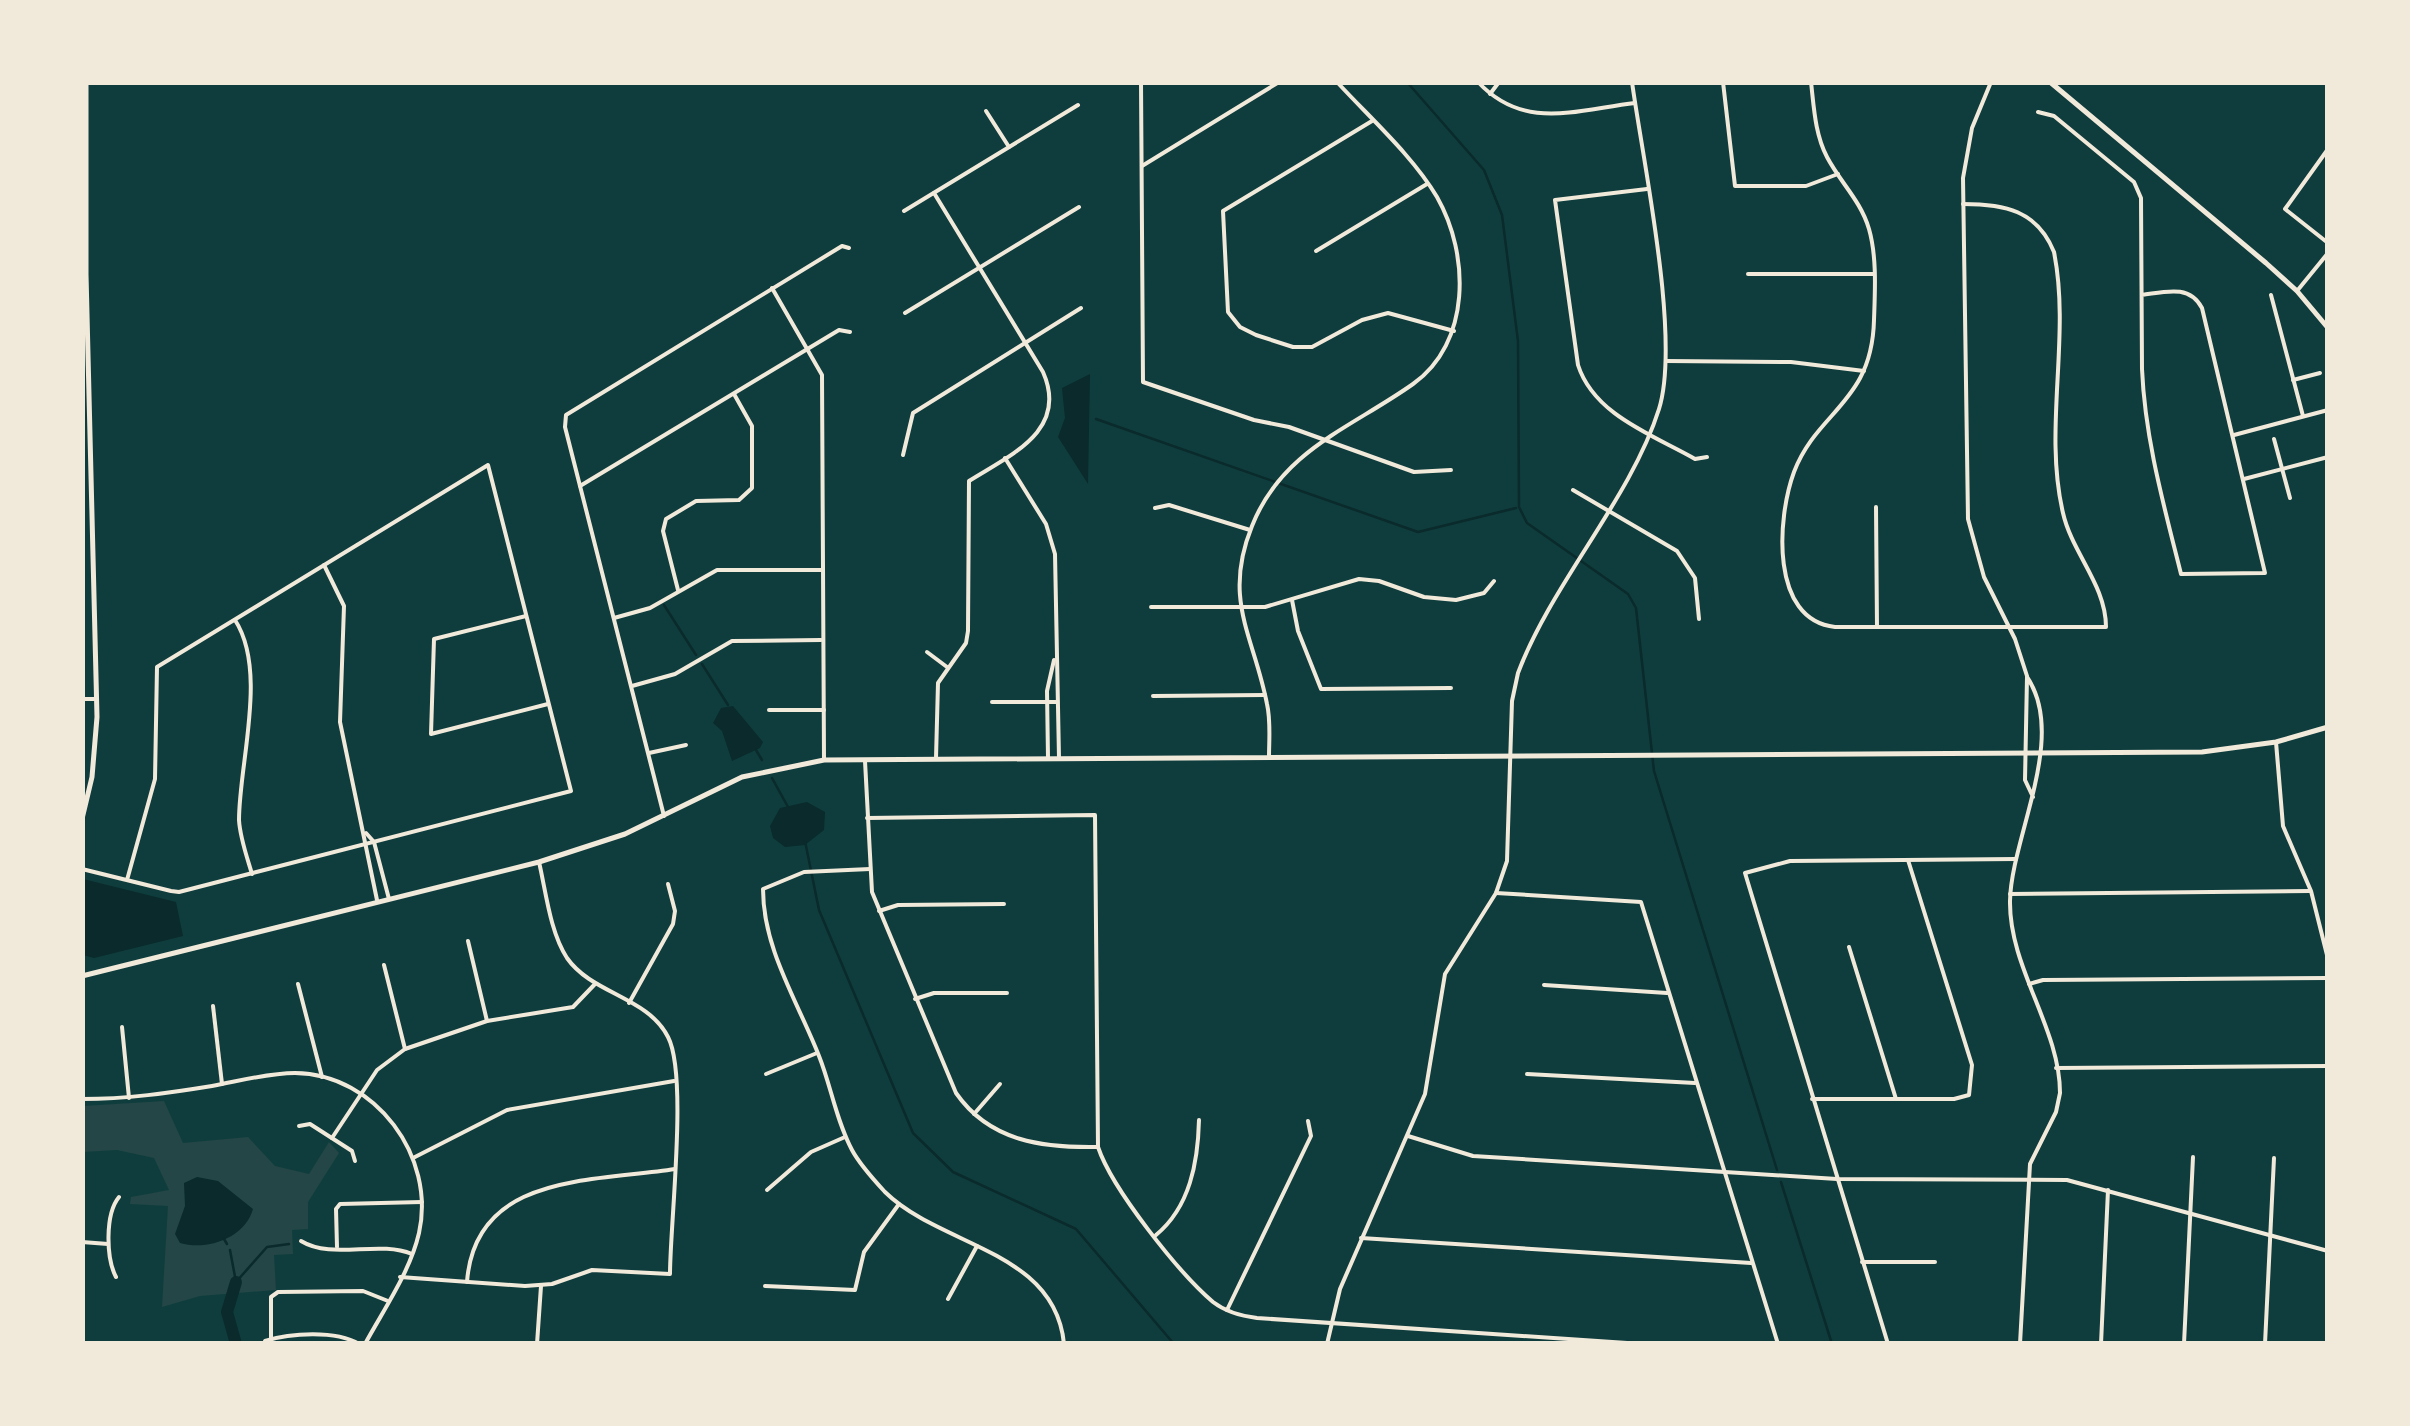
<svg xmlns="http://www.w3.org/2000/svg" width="2410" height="1426" viewBox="0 0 2410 1426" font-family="'DM Sans',sans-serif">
  <rect width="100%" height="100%" fill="#0f3d3e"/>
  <polygon fill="#244646" points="164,1101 183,1143 248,1137 275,1166 309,1174 329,1142 339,1153 308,1202 308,1229 292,1230 293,1254 274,1255 276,1290 200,1296 162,1307 168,1206 130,1204 131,1197 169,1190 154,1158 117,1150 83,1152 83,1106"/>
  <g fill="#0a2a2b">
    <polygon points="1090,374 1088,484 1058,437 1065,418 1062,388"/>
    <polygon points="733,706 763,742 760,748 732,761 722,731 713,723 721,708"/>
    <polygon points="807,802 825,812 824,830 805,845 785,847 773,838 770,826 780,808"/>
    <polygon points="83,879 176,902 183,936 94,958 83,955"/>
    <path d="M197,1177l21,4 35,28c-8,29 -46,42 -73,34l-5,-9 10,-28 -1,-23z"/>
  </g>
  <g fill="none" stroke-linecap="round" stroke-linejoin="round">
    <g stroke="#0a2a2b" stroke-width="2.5">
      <polyline points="1407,82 1484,170 1502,215 1518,341 1519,507 1527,523 1628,594 1636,608 1654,771 1777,1170"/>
      <polyline points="1096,419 1418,532 1516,508"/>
      <polyline points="664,605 696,655"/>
      <polyline points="702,664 728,705"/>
      <polyline points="756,750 762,760"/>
      <polyline points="772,778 788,807"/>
      <polyline points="805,841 819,910 913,1133 953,1172 1076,1229 1174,1344"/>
      <polyline points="1781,1182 1832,1344"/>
      <polyline points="224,1239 227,1244"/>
      <polyline points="230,1250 236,1282"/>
      <polyline points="236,1282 267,1247 289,1244"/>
    </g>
    <polyline stroke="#0a2a2b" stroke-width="12" points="236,1282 227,1312 236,1344"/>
    <g stroke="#f1e9da" stroke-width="4">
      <polyline points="1141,82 1143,382 1254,420 1289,427 1414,472 1451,470"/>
      <path d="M1478,82c46,49 97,28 157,21"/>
      <polyline points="1723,82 1735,186 1806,186 1838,174"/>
      <path d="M1811,82c3,26 4,52 16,75 13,25 34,44 42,72 8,28 6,62 5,91 -2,83 -57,91 -80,152 -17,46 -24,148 41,155h271c0,-42 -34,-74 -43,-114 -20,-85 8,-176 -9,-261 -17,-42 -50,-48 -91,-48"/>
      <polyline points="1991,82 1972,128 1963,178 1968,519 1984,577 2015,639 2027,676"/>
      <polyline points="1490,94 1499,82"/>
      <polyline points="986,111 1009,147"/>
      <path d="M2038,112l16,4 80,66 7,16 1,171c3,70 22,137 39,205l84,-1 -63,-265c-13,-24 -37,-16 -60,-13"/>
      <polyline points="1372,121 1223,211 1228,312 1240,327 1256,335 1293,347 1312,347 1362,320 1388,313 1454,331"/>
      <polyline points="2328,149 2285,209 2328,243"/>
      <polyline points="1142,166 1279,82"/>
      <path d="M1647,189l-92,11 23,165c16,50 75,70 117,94l12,-2"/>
      <path d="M934,193l109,179c26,59 -33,83 -74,109l-1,150 -2,12 -28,40 -2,75"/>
      <polyline points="904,211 1078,105"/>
      <polyline points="1316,251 1427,184"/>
      <polyline points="1748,274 1873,274"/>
      <polyline points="772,288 822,375 824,760"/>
      <polyline points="2297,291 2328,253"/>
      <polyline points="2271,295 2303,416"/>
      <polyline points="905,313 1079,207"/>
      <polyline points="1666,361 1791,362 1864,371"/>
      <polyline points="2293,380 2320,373"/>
      <polyline points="2234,435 2328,410"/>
      <polyline points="2274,439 2290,498"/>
      <polyline points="903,455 913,413 1081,308"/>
      <polyline points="1005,458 1046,524 1055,554 1059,758"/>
      <polyline points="2244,479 2328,457"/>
      <polyline points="580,486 839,330 850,332"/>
      <polyline points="1573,490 1677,551 1695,578 1699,619"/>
      <polyline points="1876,507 1877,627"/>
      <polyline points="1155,508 1169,505 1250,530"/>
      <polyline points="324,565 344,606 340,722 377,900"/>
      <polyline points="678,590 663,531 666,519 696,501 739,500 752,488 752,426 734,394"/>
      <polyline points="1292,600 1298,631 1321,689 1451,688"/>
      <polyline points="1151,607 1265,607 1359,579 1379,581 1424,597 1456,600 1484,593 1494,581"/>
      <polyline points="526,616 434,639 431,734 548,704"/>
      <polyline points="614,618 650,608 717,570 823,570"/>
      <path d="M235,620c33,51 4,143 4,200 1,18 8,37 13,54"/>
      <polyline points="927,652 947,667"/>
      <polyline points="632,686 675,674 732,641 821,640"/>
      <polyline points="1153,696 1265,695"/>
      <polyline points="82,699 97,699"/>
      <polyline points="992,702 1057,702"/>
      <polyline points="769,710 824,710"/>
      <polyline points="649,753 686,745"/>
      <path d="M1269,757c0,-17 2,-36 -2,-53 -13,-68 -45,-104 -15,-178 30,-76 99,-98 161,-142 58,-41 57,-129 24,-187 -25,-42 -67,-79 -100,-115"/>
      <polyline points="1048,758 1047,691 1054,660"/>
      <path d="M865,761l7,131 84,201c34,49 88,55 142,54"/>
      <polyline points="664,816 565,427 566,415 842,246 849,248"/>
      <path d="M867,818l228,-3 3,332c14,42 81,126 115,155 13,10 28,14 44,16l385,26"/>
      <polyline points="366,833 374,842 389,899"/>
      <polyline points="82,869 171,891 179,892 571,791 488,465 157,667 155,779 127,880"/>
      <path d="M870,869l-66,3 -41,17c0,60 35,113 56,167 12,30 17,64 33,94 8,15 21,29 33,42 56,55 170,58 179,152"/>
      <polyline points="1496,893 1641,902 1778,1344"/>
      <polyline points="2010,894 2310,891"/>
      <polyline points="879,911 898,905 1004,904"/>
      <polyline points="468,941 487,1021"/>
      <polyline points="1849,947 1896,1099"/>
      <polyline points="384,965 405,1049"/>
      <polyline points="298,984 322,1077"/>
      <polyline points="2029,984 2043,980 2328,978"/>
      <polyline points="1544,985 1667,993"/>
      <polyline points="915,999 934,993 1007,993"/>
      <polyline points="629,1003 673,924 675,911 668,884"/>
      <polyline points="213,1006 222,1084"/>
      <polyline points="122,1027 129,1098"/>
      <polyline points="2056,1068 2328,1066"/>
      <polyline points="766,1074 817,1053"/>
      <polyline points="1527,1074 1695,1083"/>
      <path d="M82,1099c45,0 87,-6 130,-13 27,-5 56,-13 83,-13 81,1 141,84 124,160 -9,39 -35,76 -54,111"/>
      <polyline points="1812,1099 1954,1099 1969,1095 1972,1065 1908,860"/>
      <polyline points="974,1114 1000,1084"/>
      <polyline points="299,1126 310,1124 352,1151 355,1161"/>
      <polyline points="332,1138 377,1070 405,1049 487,1021 573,1007 595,984"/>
      <polyline points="413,1158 507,1110 674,1081"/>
      <polyline points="767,1190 811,1152 845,1137"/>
      <path d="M1156,1235c34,-28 42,-73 43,-115"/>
      <polyline points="1361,1238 1751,1263"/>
      <path d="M301,1241c31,19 77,-1 111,13"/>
      <polyline points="82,1242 108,1244"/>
      <polyline points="337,1247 336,1209 340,1204 422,1202"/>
      <polyline points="1862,1262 1935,1262"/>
      <path d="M116,1277c-10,-19 -11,-63 3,-80"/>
      <path d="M400,1277l125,9 27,-2 40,-14 78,4c0,-50 18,-199 -2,-237 -20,-40 -76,-43 -101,-79 -17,-26 -21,-66 -28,-96"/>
      <path d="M467,1282c8,-109 125,-100 208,-113"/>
      <polyline points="765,1286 855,1290 864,1252 899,1204"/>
      <polyline points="948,1299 977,1246"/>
      <polyline points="1227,1310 1311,1136 1308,1121"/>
      <polyline points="271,1339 271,1297 278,1292 363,1291 388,1301"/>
      <path d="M265,1341c25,-8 71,-11 94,3"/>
      <polyline points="537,1344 541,1286"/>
      <polyline points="1888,1344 1745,873 1790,861 2016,859"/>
      <path d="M2020,1344l10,-180 26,-52 4,-19c0,-65 -51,-125 -50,-192 1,-63 58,-164 17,-224l-2,103 8,17"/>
      <polyline points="2101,1344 2108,1190"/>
      <polyline points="2184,1344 2193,1157"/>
      <polyline points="2265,1344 2274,1158"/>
    </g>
    <g stroke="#f1e9da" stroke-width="4">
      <polyline points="2276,742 2283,826 2311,891 2328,959"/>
      <polyline points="1408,1136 1473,1156 1837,1179 2067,1180 2328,1251"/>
      <path d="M1327,1344l13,-55 85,-195 20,-120 51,-81 11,-32 5,-160 6,-28c34,-90 113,-175 141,-264 22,-71 -16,-247 -27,-327"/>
    </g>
    <g stroke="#f1e9da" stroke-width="5">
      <polyline points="2050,82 2266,263 2297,291 2328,328"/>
      <polyline points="82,819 92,777 97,717 86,274 86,82"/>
      <polyline points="82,976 539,862 625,834 742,777 824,760 2202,752 2276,742 2328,727"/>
    </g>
  </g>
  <rect width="2410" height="1426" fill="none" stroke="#f1e9da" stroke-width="170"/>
</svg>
